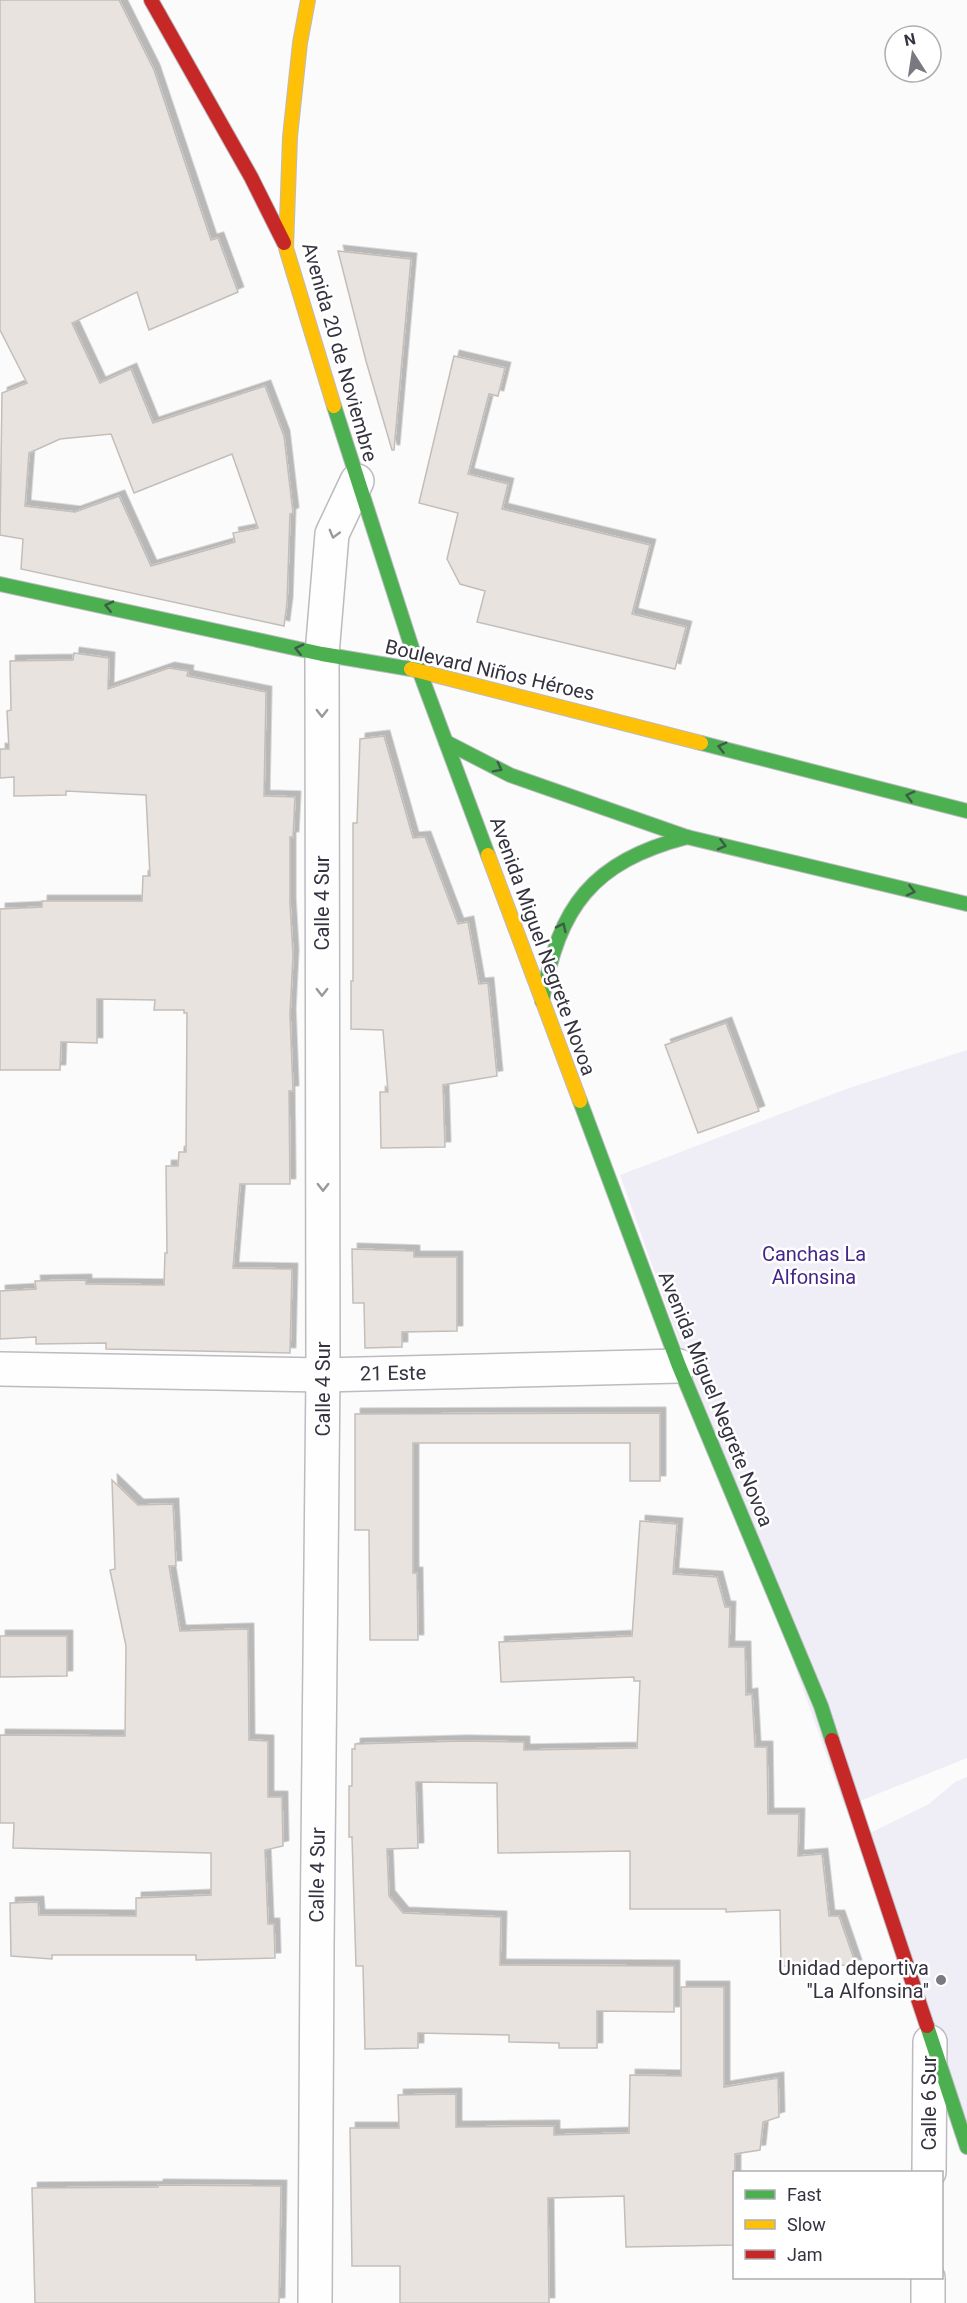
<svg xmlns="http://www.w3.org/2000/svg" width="967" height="2303" viewBox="0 0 967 2303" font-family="Roboto,sans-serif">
  <defs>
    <filter id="shadow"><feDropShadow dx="5.5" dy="-5.5" stdDeviation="0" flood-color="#0004"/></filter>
  </defs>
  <rect width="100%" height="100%" fill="#fbfbfb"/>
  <g fill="#efeef7">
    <polygon points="967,1050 967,1758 845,1807 620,1175 849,1088"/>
    <polygon points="967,1777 967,2123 862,1837 929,1804 955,1782"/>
  </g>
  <g fill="#e8e3de" stroke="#c3beba" stroke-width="1.5" fill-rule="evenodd" filter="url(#shadow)">
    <path d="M0,0h119l35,70 57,170 7,-2 20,54 -89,38 -12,-38 -65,31 28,60 31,-14 22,54 112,-37 19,50 9,77 -3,1 -3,89 -3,23 -263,-57 2,-30 -23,-4 2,-142 25,-10 -27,-53zM111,434l23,59 98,-39 26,74 -25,5 2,9 -84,24 -32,-70 -44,16 -50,-6 4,-53 31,-14z"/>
    <polygon points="338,251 411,259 394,450 392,450 366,361"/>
    <polygon points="454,356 505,368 498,396 489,394 468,474 508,484 502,509 650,545 632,614 686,627 675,669 477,622 485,591 460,584 447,559 458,513 419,503"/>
    <polygon points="74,653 109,658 108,689 169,668 188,671 187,676 266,692 264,796 295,797 293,837 290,837 290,903 293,955 290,1014 293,1091 289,1091 290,1184 240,1184 233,1268 292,1269 290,1353 106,1349 106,1343 36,1344 36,1337 0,1339 0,1291 36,1289 35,1281 86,1280 86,1284 164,1285 165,1253 167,1253 166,1166 178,1166 179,1152 186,1152 187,1013 184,1013 184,1010 154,1010 155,1000 97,999 97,1043 61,1042 60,1070 0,1070 0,909 42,907 42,901 142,901 143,876 150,876 146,795 66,791 66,795 14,796 14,777 0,778 0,749 9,749 7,711 11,710 10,661 73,660"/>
    <polygon points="384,736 413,838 425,837 458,924 468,922 479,984 488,983 497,1076 443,1085 445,1147 381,1148 380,1092 388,1092 383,1030 351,1029 351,981 353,981 353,823 357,823 360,739"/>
    <polygon points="726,1023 759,1111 698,1133 665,1045"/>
    <polygon points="352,1249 414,1251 414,1257 457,1257 457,1331 402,1332 402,1347 365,1348 364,1303 353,1303"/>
    <polygon points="660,1413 660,1481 630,1481 630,1443 413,1443 413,1573 417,1573 418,1640 370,1640 369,1530 355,1530 355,1414"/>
    <polygon points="112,1480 138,1505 173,1504 176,1566 169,1566 180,1631 248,1629 249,1740 268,1741 268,1797 282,1797 283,1846 265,1850 268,1924 274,1924 275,1958 196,1960 196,1955 52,1955 52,1959 11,1956 10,1903 38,1902 39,1915 136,1916 136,1898 211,1895 211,1853 13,1848 14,1823 0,1823 0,1735 125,1736 126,1646 110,1570 115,1569"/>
    <polygon points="640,1521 677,1524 673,1574 717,1577 725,1607 730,1607 729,1647 745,1647 746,1695 752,1694 755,1747 767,1747 768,1814 799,1814 798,1856 822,1854 829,1916 839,1916 856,1965 781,1966 780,1910 726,1912 726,1909 630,1909 630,1851 498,1853 497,1783 416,1782 418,1848 387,1849 389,1896 403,1913 501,1917 500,1965 674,1966 674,2012 597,2011 597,2048 559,2048 559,2043 509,2042 509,2035 418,2033 418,2048 365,2049 363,1966 356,1966 352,1837 349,1837 349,1786 352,1786 352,1749 355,1749 355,1744 461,1741 524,1742 524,1750 637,1748 640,1681 634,1681 634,1677 501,1682 499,1642 632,1636"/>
    <polygon points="0,1636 67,1636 67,1676 0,1677"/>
    <polygon points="681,1987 724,1987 724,2087 778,2078 779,2117 763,2122 760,2150 735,2154 735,2245 626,2247 624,2196 548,2198 549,2303 400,2303 400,2266 352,2266 350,2128 399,2128 398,2095 456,2094 456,2127 554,2126 554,2135 629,2133 630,2075 681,2076"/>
    <polygon points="158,2185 281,2186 279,2303 35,2303 32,2188 158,2187"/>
  </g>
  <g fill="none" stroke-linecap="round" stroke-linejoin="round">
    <g stroke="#bbbbc1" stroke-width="36">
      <g id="street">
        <polyline points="0,1369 323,1375 679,1366"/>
        <polyline points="929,2172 930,2042"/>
        <polyline points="315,2303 317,1946 323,1375 322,654 332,534 357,481"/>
        <polyline points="928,2303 928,2278"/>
      </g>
    </g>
    <g stroke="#bbbbc1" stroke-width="16">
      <g id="fast">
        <polyline points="334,406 419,670 488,855"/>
        <polyline points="0,584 322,654 411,669"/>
        <polyline points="446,742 510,775 687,837 967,904"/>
        <polyline points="701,743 967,811"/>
        <path d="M542,1001c17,-95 50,-139 145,-164"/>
        <polyline points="580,1101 679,1366 821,1706 832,1740"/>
        <polyline points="927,2026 967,2147"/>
      </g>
    </g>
    <g stroke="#bbbbc1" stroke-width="16">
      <g id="slow">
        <polyline points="308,0 300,43 290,137 286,248 334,406"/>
        <polyline points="411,669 701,743"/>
        <polyline points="488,855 580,1101"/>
      </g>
    </g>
    <g stroke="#bbbbc1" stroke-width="16">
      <g id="jam">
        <polyline points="151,0 251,177 284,243"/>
        <polyline points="832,1740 927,2026"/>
      </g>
    </g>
    <use href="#street" stroke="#fefefe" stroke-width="33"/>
    <use href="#fast" stroke="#4caf50" stroke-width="14"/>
    <use href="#slow" stroke="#ffc107" stroke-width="14"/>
    <use href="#jam" stroke="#c62828" stroke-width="14"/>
  </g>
  <defs><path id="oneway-chevron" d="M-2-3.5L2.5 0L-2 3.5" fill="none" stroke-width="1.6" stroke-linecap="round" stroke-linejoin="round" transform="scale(1.5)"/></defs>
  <g stroke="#9a989f">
    <use href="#oneway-chevron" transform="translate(334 534) rotate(105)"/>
    <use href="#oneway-chevron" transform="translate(322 713) rotate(90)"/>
    <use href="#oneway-chevron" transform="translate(322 992) rotate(90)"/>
    <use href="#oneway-chevron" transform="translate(323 1187) rotate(90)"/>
  </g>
  <g stroke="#3d5e46">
    <use href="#oneway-chevron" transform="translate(109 606) rotate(-167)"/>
    <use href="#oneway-chevron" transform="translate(299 649) rotate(-167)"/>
    <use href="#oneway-chevron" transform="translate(722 747) rotate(-165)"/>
    <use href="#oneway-chevron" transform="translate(498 768) rotate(27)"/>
    <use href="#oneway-chevron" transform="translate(910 796) rotate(-165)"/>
    <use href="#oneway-chevron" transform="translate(722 845) rotate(14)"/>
    <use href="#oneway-chevron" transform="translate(911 891) rotate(14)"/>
    <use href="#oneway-chevron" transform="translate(562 927) rotate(-64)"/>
  </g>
  <circle fill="#7a7981" stroke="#fff" stroke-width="2" cx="941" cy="1980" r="6"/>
  <g text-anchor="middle" stroke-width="5" stroke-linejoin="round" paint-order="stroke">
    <g font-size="20" fill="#353340" stroke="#fff">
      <text transform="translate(340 352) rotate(74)" y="7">Avenida 20 de Noviembre</text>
      <text transform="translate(490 670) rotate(13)" y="7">Boulevard Niños Héroes</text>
      <text transform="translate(322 903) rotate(-90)" y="7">Calle 4 Sur</text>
      <text transform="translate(543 946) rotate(70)" y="7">Avenida Miguel Negrete Novoa</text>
      <text transform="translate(393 1373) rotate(-1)" y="7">21 Este</text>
      <text transform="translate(323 1389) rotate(-90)" y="7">Calle 4 Sur</text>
      <text transform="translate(716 1399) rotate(68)" y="7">Avenida Miguel Negrete Novoa</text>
      <text transform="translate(317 1875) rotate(-89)" y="7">Calle 4 Sur</text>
      <text transform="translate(929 2103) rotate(-90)" y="7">Calle 6 Sur</text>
    </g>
    <g font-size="20" fill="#442689" stroke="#fff">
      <text x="814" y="1261">Canchas La<tspan x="814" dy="23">Alfonsina</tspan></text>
    </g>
    <g font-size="20" fill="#353340" stroke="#fff" text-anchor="end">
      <text x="929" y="1975">Unidad deportiva<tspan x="929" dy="23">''La Alfonsina''</tspan></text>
    </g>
  </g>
  <rect x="733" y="2171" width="210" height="108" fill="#ffffff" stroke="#aeadb3" stroke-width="1.5"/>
  <rect x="745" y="2190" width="30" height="9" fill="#4caf50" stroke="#aeadb3" stroke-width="1.5"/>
  <text x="787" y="2201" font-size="18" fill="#353340">Fast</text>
  <rect x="745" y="2220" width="30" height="9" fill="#ffc107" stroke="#aeadb3" stroke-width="1.5"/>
  <text x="787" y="2231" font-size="18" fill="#353340">Slow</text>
  <rect x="745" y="2250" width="30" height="9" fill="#c62828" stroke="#aeadb3" stroke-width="1.5"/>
  <text x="787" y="2261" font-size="18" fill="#353340">Jam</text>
  <g transform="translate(913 54) rotate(348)"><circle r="28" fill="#ffffff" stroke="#aeadb3" stroke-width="1.5"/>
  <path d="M0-4.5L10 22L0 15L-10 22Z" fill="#7a7981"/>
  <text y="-9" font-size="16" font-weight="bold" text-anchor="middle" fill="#353340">N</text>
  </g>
</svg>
